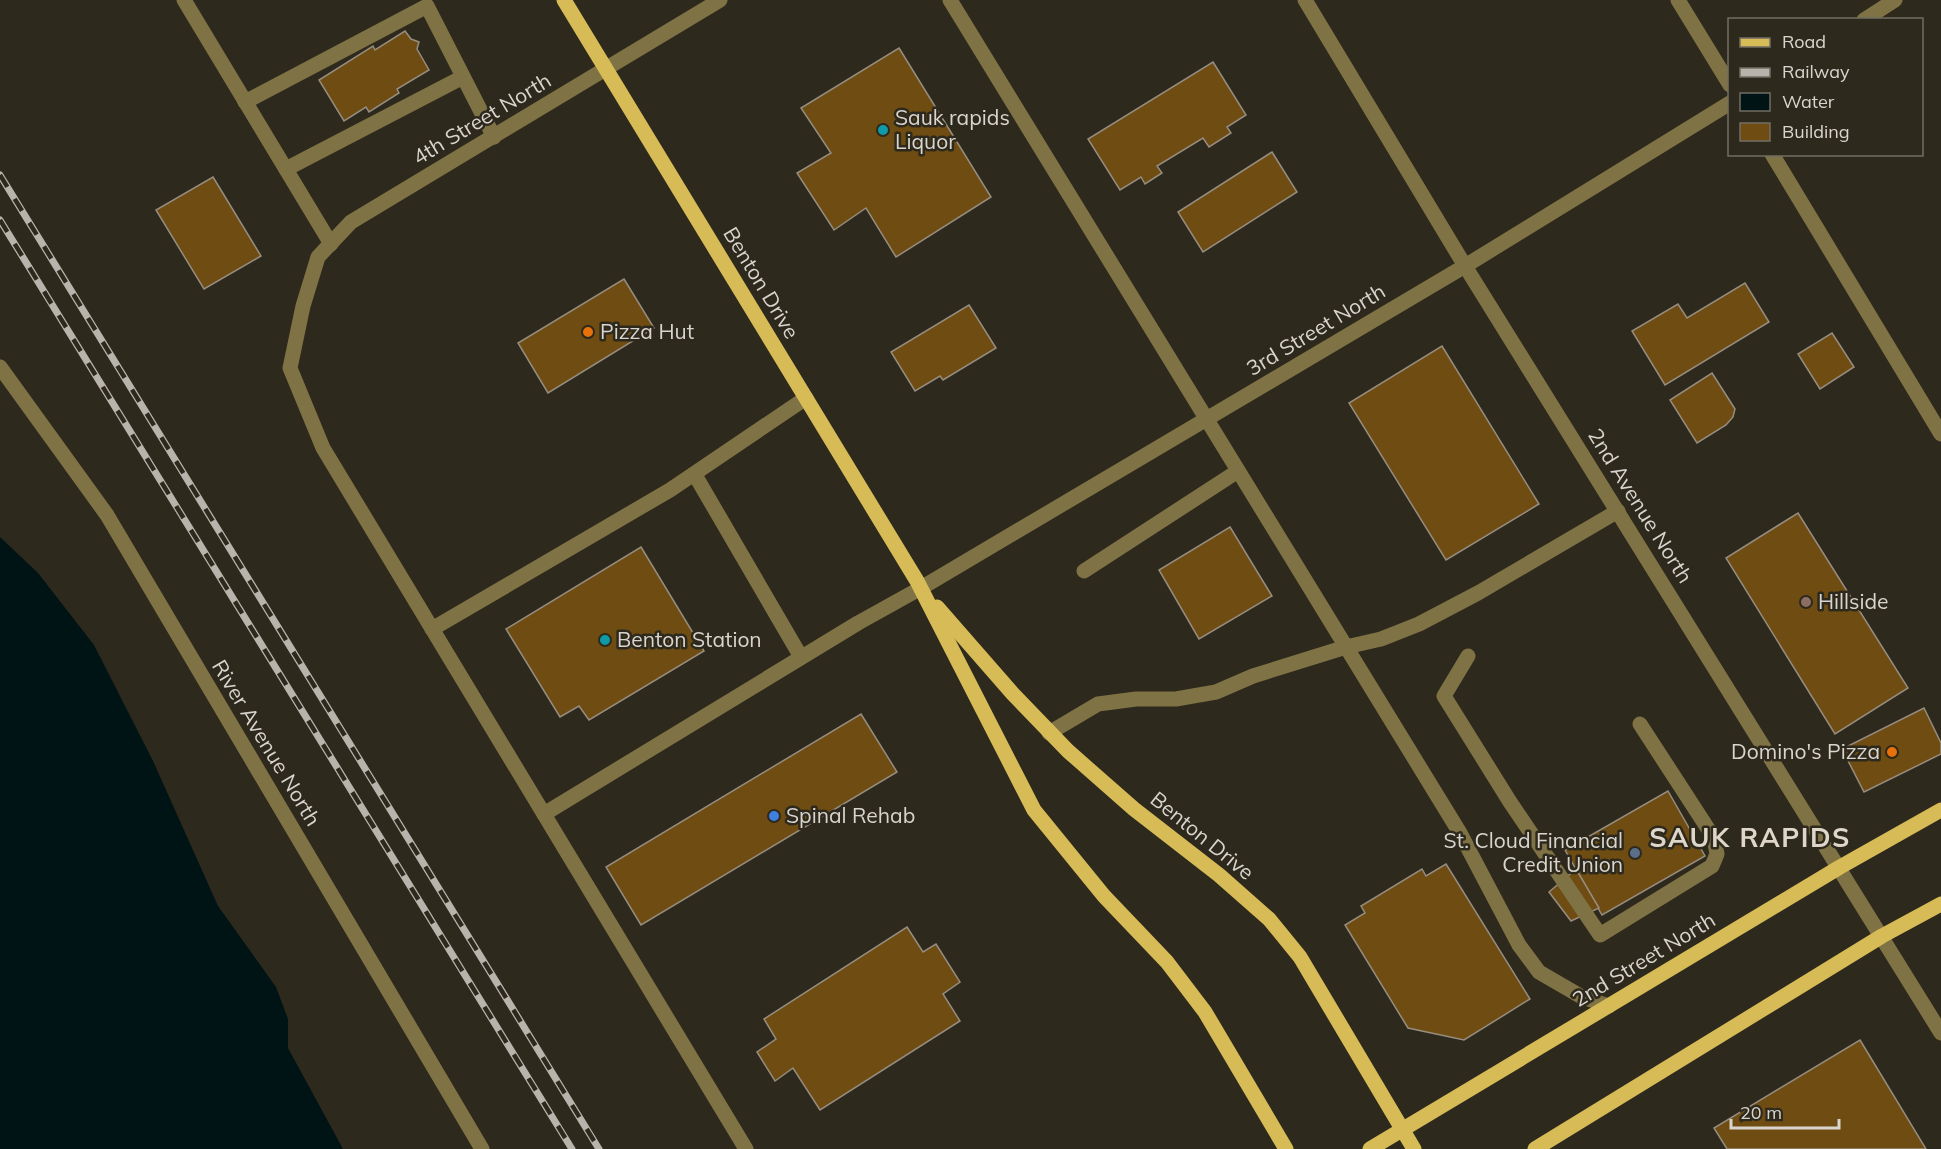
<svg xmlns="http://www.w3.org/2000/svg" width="1941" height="1149" viewBox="0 0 1941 1149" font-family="Mulish,sans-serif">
  <rect width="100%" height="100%" fill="#2e291d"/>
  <polygon fill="#001315" points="0,537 38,573 94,645 153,761 218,906 276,987 288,1019 288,1048 343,1149 0,1149"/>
  <g fill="#6f4c11" stroke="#968d80" stroke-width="1.5">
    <polygon points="405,31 411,39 419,42 417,49 429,70 397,89 399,93 369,112 366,107 344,121 319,80 373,46 375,50"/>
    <polygon points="899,48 991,197 896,257 866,208 834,230 797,173 831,153 801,108"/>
    <polygon points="1213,62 1246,115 1227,127 1231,133 1209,147 1203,138 1157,166 1162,173 1145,184 1141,177 1120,190 1088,139"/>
    <polygon points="1272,152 1297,192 1203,252 1178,212"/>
    <polygon points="213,177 261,256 204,289 156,210"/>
    <polygon points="624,279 654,328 548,393 518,343"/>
    <polygon points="1745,283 1769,322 1665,385 1632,331 1678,304 1687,318"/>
    <polygon points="969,305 996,348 943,380 940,376 915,391 891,352"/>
    <polygon points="1832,333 1854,367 1820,389 1798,354"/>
    <polygon points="1442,346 1539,504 1446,560 1349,403"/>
    <polygon points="1712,373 1735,409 1733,417 1726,425 1697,443 1670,400"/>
    <polygon points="1798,513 1908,688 1835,734 1726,558"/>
    <polygon points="1230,527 1272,596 1199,639 1159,570"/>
    <polygon points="641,547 704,651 589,720 579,706 560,717 506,629"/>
    <polygon points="1924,708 1941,743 1941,754 1864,792 1842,749"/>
    <polygon points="861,714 897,772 641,925 606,867"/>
    <polygon points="1668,791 1705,856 1602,915 1565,850"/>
    <polygon points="1446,864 1530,999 1464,1040 1408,1028 1345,925 1365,913 1361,906 1422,869 1426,876"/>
    <polygon points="1576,869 1599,908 1571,921 1549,892"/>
    <polygon points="907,927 923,952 936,944 960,982 943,994 960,1021 820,1110 793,1068 775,1081 757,1052 776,1039 764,1019"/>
    <polygon points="1860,1040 1926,1149 1727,1149 1714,1128"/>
  </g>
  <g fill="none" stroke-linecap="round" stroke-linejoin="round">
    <g stroke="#7f7245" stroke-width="15">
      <polyline points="184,0 331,244"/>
      <polyline points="720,0 351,222 318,257 303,306 290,368 323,448 746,1149"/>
      <polyline points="950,0 1460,833 1519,945 1539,972 1582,997 1609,1006"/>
      <polyline points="1305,0 1465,266 1941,1033"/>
      <polyline points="1678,0 1730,85"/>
      <polyline points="1864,20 1895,0"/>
      <polyline points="245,102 427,6 494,137"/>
      <polyline points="1772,154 1941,434"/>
      <polyline points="286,169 463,77"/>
      <polyline points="0,367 107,515 482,1149"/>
      <polyline points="695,475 801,657"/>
      <polyline points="1084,571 1238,471"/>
      <polyline points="432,629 670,490 806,398"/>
      <polyline points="1468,656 1444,696 1510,802 1600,935 1712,866 1717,854 1714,838 1640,724"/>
      <polyline points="1049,733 1098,704 1136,699 1176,699 1216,692 1253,676 1346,647 1381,639 1419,624 1478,593 1618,511"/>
      <polyline points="544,814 858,623 921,588 1465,266 1730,103"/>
    </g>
    <g stroke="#d7bb56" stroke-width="15">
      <polyline points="564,0 917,581 1034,810 1104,896 1167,962 1205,1012 1286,1149"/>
      <polyline points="937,607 1013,694 1068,751 1134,809 1219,875 1269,919 1300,957 1414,1149"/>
      <polyline points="1370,1149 1840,867 1941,810"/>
      <polyline points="1535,1149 1882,936 1941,904"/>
    </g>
    <g stroke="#b8b4ac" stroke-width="7">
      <g id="rail">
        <polyline points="0,175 599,1149"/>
        <polyline points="0,220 572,1149"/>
      </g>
    </g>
    <use href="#rail" stroke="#2e291d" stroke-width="4.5" stroke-dasharray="14" stroke-linecap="butt"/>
  </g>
  <g fill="#0f9aa8" stroke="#2e291d" stroke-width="2">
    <circle cx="883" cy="130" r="6"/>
    <circle cx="605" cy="640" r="6"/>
  </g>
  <g fill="#e8710a" stroke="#2e291d" stroke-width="2">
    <circle cx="588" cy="332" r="6"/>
    <circle cx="1892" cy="752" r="6"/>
  </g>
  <circle fill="#8d6e63" stroke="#2e291d" stroke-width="2" cx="1806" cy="602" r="6"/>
  <circle fill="#3f7fe0" stroke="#2e291d" stroke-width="2" cx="774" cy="816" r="6"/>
  <circle fill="#5c6f8a" stroke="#2e291d" stroke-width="2" cx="1635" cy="853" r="6"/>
  <g text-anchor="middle" stroke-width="5" stroke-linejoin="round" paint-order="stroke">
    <g font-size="21" fill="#d9d5ce" stroke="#2e291d" text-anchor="start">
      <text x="895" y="125">Sauk rapids<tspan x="895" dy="24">Liquor</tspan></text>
      <text x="600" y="339">Pizza Hut</text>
      <text x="1818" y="609">Hillside</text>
      <text x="617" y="647">Benton Station</text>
      <text x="1880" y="759" text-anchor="end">Domino's Pizza</text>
      <text x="786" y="823">Spinal Rehab</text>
      <text x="1623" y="848" text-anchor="end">St. Cloud Financial<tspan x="1623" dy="24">Credit Union</tspan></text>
    </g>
    <g font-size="21" fill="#d9d5ce" stroke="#2e291d">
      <text transform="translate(482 119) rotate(-31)" y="7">4th Street North</text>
      <text transform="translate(761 283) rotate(59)" y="7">Benton Drive</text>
      <text transform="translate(1316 330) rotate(-31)" y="7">3rd Street North</text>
      <text transform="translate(1640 506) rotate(58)" y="7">2nd Avenue North</text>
      <text transform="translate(266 743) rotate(59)" y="7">River Avenue North</text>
      <text transform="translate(1202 836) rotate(39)" y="7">Benton Drive</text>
      <text transform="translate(1644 960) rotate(-31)" y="7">2nd Street North</text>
    </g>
    <g font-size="27" font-weight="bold" letter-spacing="1.5" fill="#ded6c8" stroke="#2e291d">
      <text x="1750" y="847">SAUK RAPIDS</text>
    </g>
  </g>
  <rect x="1728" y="18" width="195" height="138" fill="#2e291d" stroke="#726e64" stroke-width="1.5"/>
  <rect x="1740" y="38" width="30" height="9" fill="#d7bb56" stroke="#726e64" stroke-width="1.5"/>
  <text x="1782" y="48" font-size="18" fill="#d9d5ce">Road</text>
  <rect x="1740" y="68" width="30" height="9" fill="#b8b4ac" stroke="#726e64" stroke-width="1.5"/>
  <text x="1782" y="78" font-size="18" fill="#d9d5ce">Railway</text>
  <rect x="1740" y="93" width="30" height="18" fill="#001315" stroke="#726e64" stroke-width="1.5"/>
  <text x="1782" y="108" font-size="18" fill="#d9d5ce">Water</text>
  <rect x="1740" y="123" width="30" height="18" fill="#6f4c11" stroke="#726e64" stroke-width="1.5"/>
  <text x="1782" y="138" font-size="18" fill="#d9d5ce">Building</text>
  <path d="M1731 1119v9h108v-9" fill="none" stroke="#d9d5ce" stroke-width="3"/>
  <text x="1740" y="1119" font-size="18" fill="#d9d5ce" stroke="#2e291d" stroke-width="4.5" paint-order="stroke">20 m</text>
</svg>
